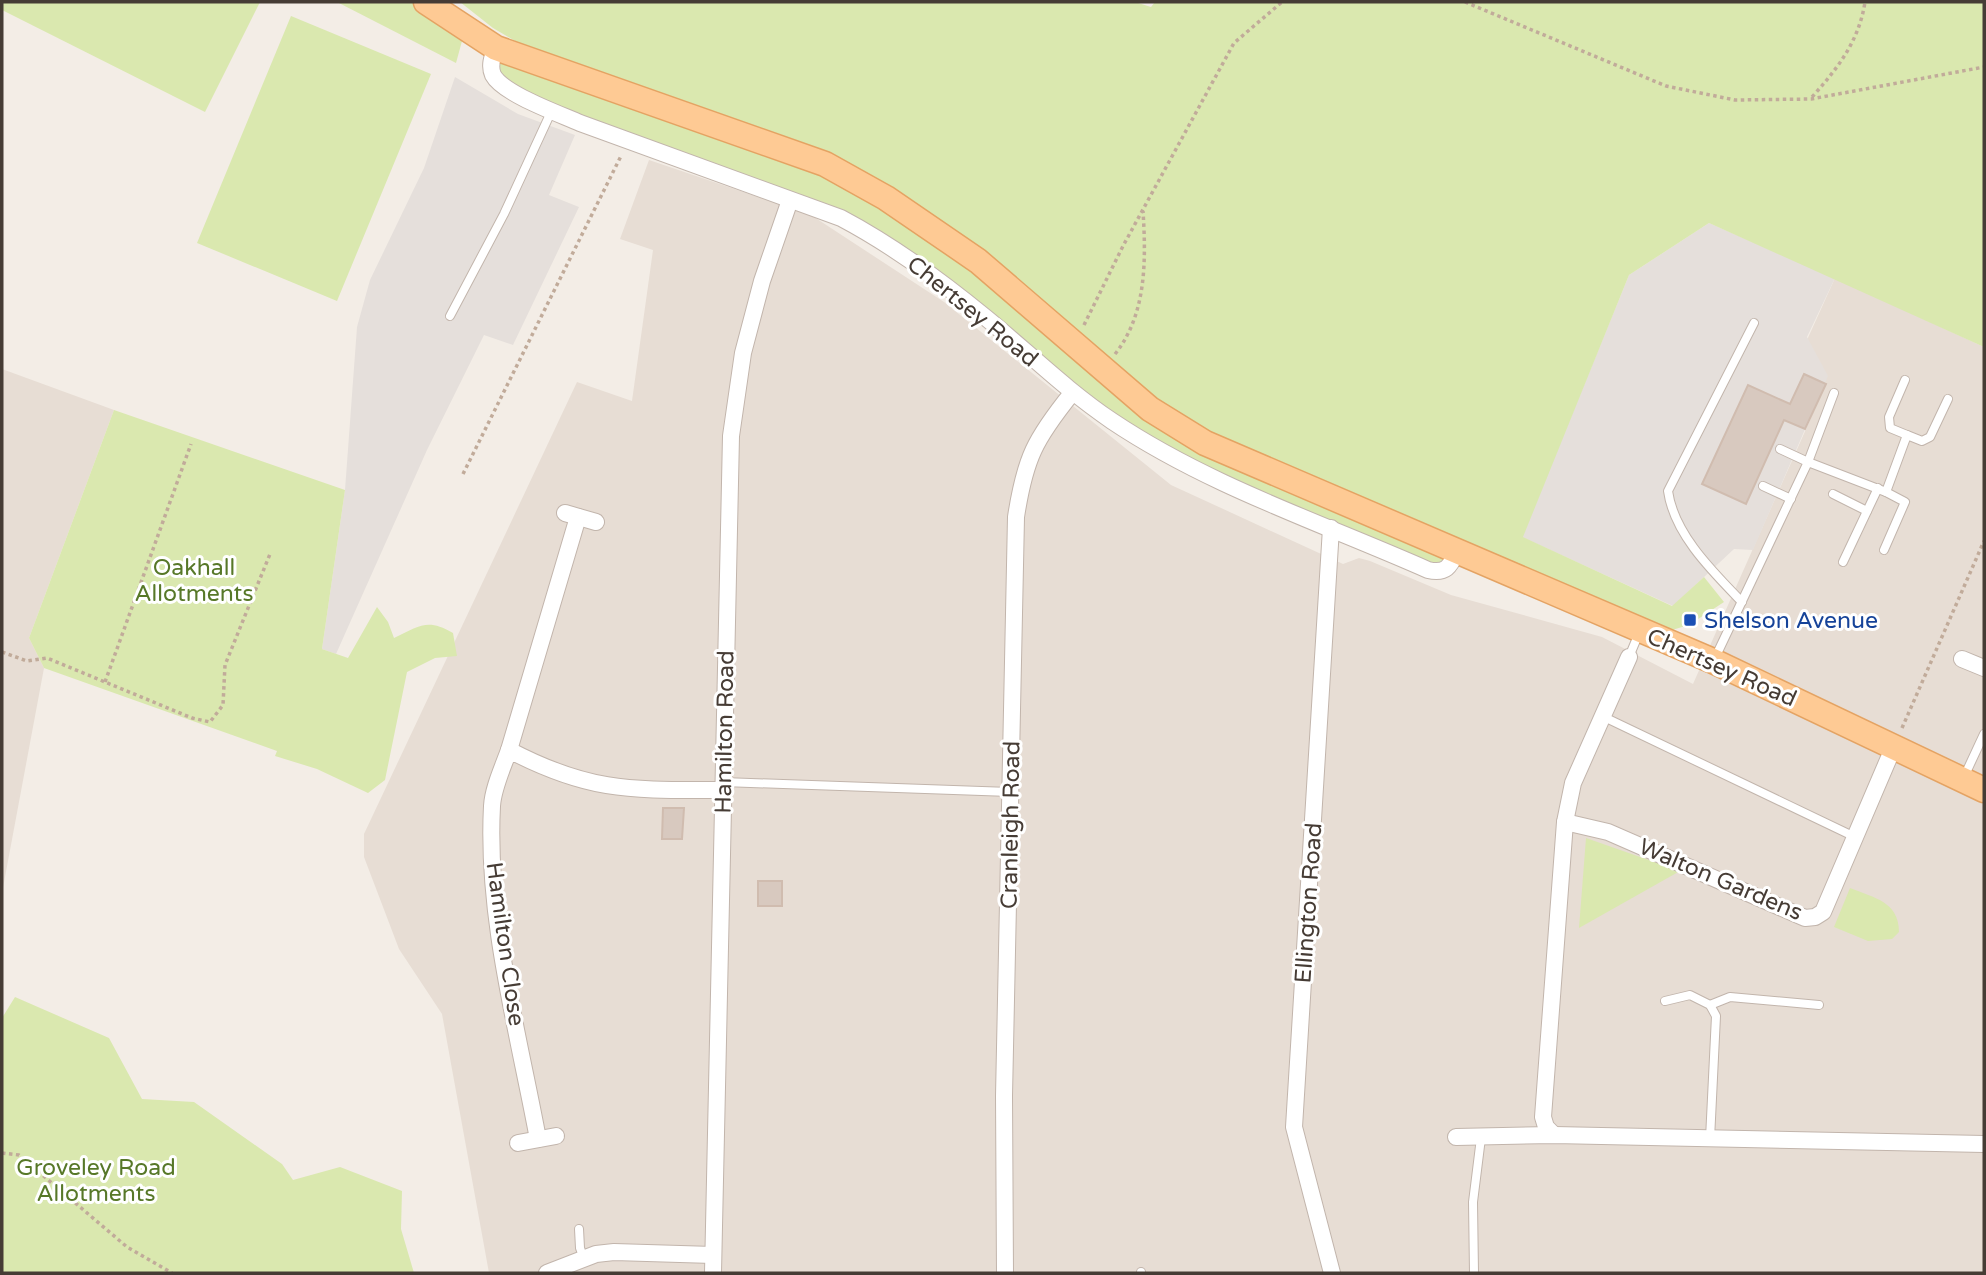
<svg xmlns="http://www.w3.org/2000/svg" width="1986" height="1275" viewBox="0 0 1986 1275" font-family="'Varela Round',sans-serif">
  <rect width="100%" height="100%" fill="#f3ede6"/>
  <g fill="#e7ddd4">
    <polygon points="649,160 811,215 944,302 1171,485 1343,564 1359,558 1370,561 1451,595 1602,637 1693,684 1826,384 1807,340 1835,278 1984,347 1984,1273 489,1273 442,1014 399,949 364,857 364,834 577,382 632,401 653,250 620,239"/>
    <polygon points="2,369 114,410 29,638 44,668 2,893"/>
  </g>
  <g fill="#e5dfdb">
    <polygon points="455,77 518,114 575,135 549,195 579,207 513,345 484,335 427,450 336,654 322,649 345,490 357,327 370,280 424,168"/>
    <polygon points="1709,223 1835,278 1807,337 1828,376 1753,550 1734,549 1673,606 1522,537 1629,275"/>
  </g>
  <g fill="#dae8af">
    <polygon points="2,2 260,2 205,112 2,10"/>
    <polygon points="337,2 443,2 468,19 456,63"/>
    <polygon points="460,2 1135,2 1151,7 1155,2 1984,2 1984,347 1709,223 1629,275 1523,537 1672,606 1704,577 1724,602 1689,625 1672,630 1180,420 941,226 534,52 493,28"/>
    <polygon points="291,16 431,74 337,301 197,243"/>
    <polygon points="492,56 886,198 1149,409 1457,551 1440,573 1331,528 1115,423 874,236 500,84"/>
    <path d="M114,410l231,80 -23,159 26,9 29,-51 11,15 6,16c26,-12 33,-20 59,-5l4,23 -22,2 -28,14 -22,108 -17,13 -51,-24 -42,-13 2,-5 -233,-83 -15,-30z"/>
    <polygon points="1586,838 1680,871 1579,928"/>
    <path d="M1850,888c25,10 49,14 49,44l-7,7 -24,2 -34,-14z"/>
    <polygon points="15,997 109,1038 142,1099 194,1102 282,1164 293,1180 340,1167 402,1191 401,1229 414,1273 2,1273 2,1018"/>
  </g>
  <g fill="#d8c9bf" stroke="#d0bcaf" stroke-width="2">
    <polygon points="1804,374 1826,384 1805,429 1784,420 1746,504 1702,484 1748,385 1790,404"/>
    <polygon points="663,808 684,808 682,839 662,839"/>
    <rect x="758" y="881" width="24" height="25"/>
  </g>
  <g fill="none" stroke-linecap="round" stroke-linejoin="round">
    <g stroke="#c2b5ac" stroke-width="10">
      <g id="service">
        <polyline points="450,316 504,214 552,110"/>
        <polyline points="1905,380 1889,417 1890,428 1907,435"/>
        <polyline points="1780,449 1808,462 1834,393"/>
        <polyline points="1763,486 1791,499"/>
        <polyline points="1886,492 1907,435 1922,441 1930,437 1948,399"/>
        <polyline points="1833,494 1867,511"/>
        <polyline points="1843,562 1878,488"/>
        <path d="M1742,602c-30,-31 -68,-68 -74,-111l86,-168"/>
        <polyline points="1629,657 1639,633"/>
        <polyline points="1715,658 1808,462 1886,492 1905,502 1884,550"/>
        <polyline points="1604,717 1855,837"/>
        <polyline points="1964,777 1984,734"/>
        <polyline points="723,782 1010,792"/>
        <polyline points="1665,1001 1690,995 1710,1005 1716,1016 1710,1139"/>
        <polyline points="1710,1005 1730,997 1819,1005"/>
        <polyline points="579,1229 580,1248 584,1259"/>
        <polyline points="1141,1273 1141,1272"/>
        <polyline points="1474,1273 1473,1202 1481,1138"/>
      </g>
    </g>
    <g stroke="#c2b5ac" stroke-width="18">
      <g id="minor">
        <path d="M496,48c-4,9 -7,18 -3,27 10,19 67,39 87,48l261,95c51,27 99,62 144,99 43,35 81,73 127,104 97,65 210,102 316,149 18,4 22,-3 29,-19"/>
        <polyline points="565,513 596,522"/>
        <polyline points="1331,528 1294,1127 1332,1273"/>
        <polyline points="1962,659 1984,668"/>
        <polyline points="509,750 578,517"/>
        <polyline points="1565,822 1608,832 1805,918 1815,917 1823,912 1894,746"/>
        <polyline points="1554,1135 1546,1127 1543,1117 1565,822 1573,783 1629,657"/>
        <polyline points="1456,1137 1554,1135 1984,1144"/>
        <path d="M538,1139c-20,-108 -52,-222 -46,-333 1,-18 11,-39 17,-56 82,43 124,40 214,40"/>
        <polyline points="518,1143 556,1136"/>
        <polyline points="547,1273 596,1254 614,1252 713,1255"/>
        <polyline points="713,1273 731,436 743,353 762,281 790,200"/>
        <path d="M1005,1273l-1,-177 12,-579c9,-59 19,-78 56,-124"/>
      </g>
    </g>
    <g stroke="#e4a363" stroke-width="27">
      <polyline id="primary" points="426,2 496,48 825,164 886,198 978,261 1150,409 1205,443 1713,661 1984,790"/>
    </g>
    <g stroke="#c1ab9a" stroke-width="3.5" stroke-dasharray="3.5 3.5" stroke-linecap="butt">
      <polyline points="1465,2 1666,86 1735,100 1811,99 1984,67"/>
      <path d="M1812,97c26,-29 47,-56 53,-95"/>
      <polyline points="1084,325 1123,246 1234,43 1282,2"/>
      <path d="M1115,354c32,-40 31,-95 28,-143"/>
      <polyline points="463,474 621,156"/>
      <polyline points="2,652 27,661 47,658 192,718 210,722 223,705 225,665 270,554"/>
      <polyline points="105,682 191,444"/>
      <polyline points="1902,728 1984,541"/>
      <polyline points="2,1153 19,1155 127,1247 172,1273"/>
    </g>
    <use href="#service" stroke="#fff" stroke-width="8"/>
    <use href="#minor" stroke="#fff" stroke-width="16"/>
    <use href="#primary" stroke="#feca94" stroke-width="24"/>
  </g>
  <rect fill="#1a4fb4" stroke="#fff" stroke-width="2.5" x="1683" y="613" width="14" height="14" rx="3.5"/>
  <g text-anchor="middle" stroke-width="6" stroke-linejoin="round" paint-order="stroke">
    <g font-size="23" fill="#463c35" stroke="#fff">
      <text transform="translate(973 311) rotate(39)" y="8">Chertsey Road</text>
      <text transform="translate(1722 667) rotate(24)" y="8">Chertsey Road</text>
      <text transform="translate(724 732) rotate(-89)" y="8">Hamilton Road</text>
      <text transform="translate(1010 825) rotate(-89)" y="8">Cranleigh Road</text>
      <text transform="translate(1721 879) rotate(23)" y="8">Walton Gardens</text>
      <text transform="translate(1308 903) rotate(-86)" y="8">Ellington Road</text>
      <text transform="translate(506 944) rotate(82)" y="8">Hamilton Close</text>
    </g>
    <g font-size="23" fill="#577828" stroke="#fff">
      <text x="194" y="575">Oakhall<tspan x="194" dy="26">Allotments</tspan></text>
      <text x="96" y="1175">Groveley Road<tspan x="96" dy="26">Allotments</tspan></text>
    </g>
    <g font-size="23" fill="#164399" stroke="#fff" text-anchor="start">
      <text x="1704" y="628">Shelson Avenue</text>
    </g>
  </g>
  <rect width="1986" height="1275" fill="none" stroke="#463c35" stroke-width="7"/>
</svg>
